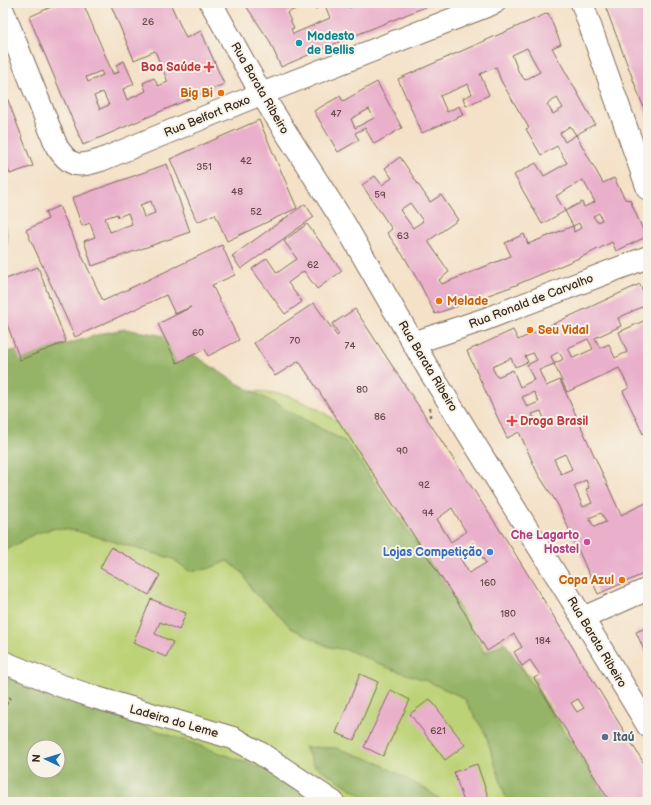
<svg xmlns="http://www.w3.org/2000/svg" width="651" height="805" viewBox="0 0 651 805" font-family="'Balsamiq Sans',sans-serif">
  <rect width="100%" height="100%" fill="#f7f3e8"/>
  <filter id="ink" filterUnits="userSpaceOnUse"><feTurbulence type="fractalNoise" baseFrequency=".025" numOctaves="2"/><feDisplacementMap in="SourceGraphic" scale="8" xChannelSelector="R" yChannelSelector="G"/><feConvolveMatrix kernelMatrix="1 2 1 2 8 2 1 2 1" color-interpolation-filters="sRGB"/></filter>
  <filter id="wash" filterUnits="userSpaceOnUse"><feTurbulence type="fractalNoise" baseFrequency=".012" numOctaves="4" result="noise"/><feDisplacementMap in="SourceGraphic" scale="16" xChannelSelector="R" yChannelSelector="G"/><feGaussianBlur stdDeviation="0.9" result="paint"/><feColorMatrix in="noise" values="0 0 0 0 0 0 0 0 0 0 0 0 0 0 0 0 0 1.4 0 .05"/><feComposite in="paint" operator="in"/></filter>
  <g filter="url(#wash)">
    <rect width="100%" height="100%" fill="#f4e1c7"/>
    <path fill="#bcd276" stroke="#7c7e4a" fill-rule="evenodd" d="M3,377l264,15 22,4 11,5 18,8 25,16 18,26 17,30 10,6 29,52 5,15 21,33 10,-6 49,58 9,16 6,5 10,14 7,4 5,13 18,27 12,13 25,39 -37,32h-554zM34,747h24v24h-24z"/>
    <g fill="#95b467" stroke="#686f42" fill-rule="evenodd">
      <path d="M3,214c5,19 6,29 0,48z"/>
      <polygon points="125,329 165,336 235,382 346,442 447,587 484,653 505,643 610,802 507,802 486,735 464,698 427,681 386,667 348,650 329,647 291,628 276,611 253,592 243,573 227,561 208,569 189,571 173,559 77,531 56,528 36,533 3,552 3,352 64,345 104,333"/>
      <path d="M3,676l276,98 44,28h-320zM34,747h24v24h-24z"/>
      <polygon points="305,747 336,748 375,761 427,790 444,802 372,802 314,765"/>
    </g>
    <g id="blocks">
      <g fill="#e9afcb" fill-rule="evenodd">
        <path d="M60,3h23l30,71 6,-2 -3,-7 8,-4 10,23 -11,5 4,11 19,-9 -3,-8 11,-5 4,8 10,-4 -13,-31 -21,9 -24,-57h60l16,35 15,-7 23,53 -141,61 -54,-128zM101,71l2,4 -15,7 -2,-5zM103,92l6,13 -9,4 -6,-13z"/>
        <polygon points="244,3 308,3 287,13 294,28 291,29 293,34 330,18 325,5 315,9 313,3 347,3 349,8 360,3 435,3 329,46 281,67 269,40"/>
        <polygon points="604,3 648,3 648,48 645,50 648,59 648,119"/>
        <path d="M548,13l13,31 -9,4 43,76 -19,11 -6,-9 -10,7 5,9 11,-7 27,48 11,-5 11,21 5,1 16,37 -30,14 -4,-9 -26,13 -75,32 -76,27 -14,-28 -16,-28 -18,-25 5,-4 -30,-44 13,-9 7,9 10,-7 -7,-10 15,-11 30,45 11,-7 17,25 -30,21 21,31 -10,8 3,4 69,-28 -6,-13 19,-9 4,10 45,-18 1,6 7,-4 -2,-5 -6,3 -8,-15 17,-9 2,5 11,-5 -12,-22 -27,16 9,15 -23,13 -28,-49 22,-12 8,13 23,-13 -10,-17 -16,9 -15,-26 3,-1 -28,-47 -5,-14 -16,7 9,21 -23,11 -3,-8 9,-4 -4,-10 -28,12 7,16 12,-6 4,9 -41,18 -24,-54zM527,48l13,24 -15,8 -6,-7 -7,-18zM557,98l6,10 -10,6 -6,-10zM410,203l13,18 -10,7 -13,-18zM599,213l3,7 -5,2 -4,-6z"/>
        <path d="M377,82l25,46 -28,16 -9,-16 -10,5 4,7 -21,12 -24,-41 26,-15 3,5zM369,109l5,9 -19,10 -4,-9z"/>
        <polygon points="3,87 33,166 10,174 3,156"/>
        <polygon points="259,120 297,208 227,241 215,214 197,222 170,159"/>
        <path d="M167,164l23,68 -98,34 -8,-25 11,-4 -5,-14 -8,3 -10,-28zM151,201l4,12 -11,4 -4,-12zM128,213l4,11 -22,8 -5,-14 12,-4 1,3z"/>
        <polygon points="305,204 314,217 241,269 232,256"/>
        <polygon points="59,206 103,301 222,245 235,275 212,285 239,340 208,356 205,349 177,363 158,324 191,307 175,314 166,295 75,337 26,230 48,219 45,212"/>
        <polygon points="307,224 342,271 317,289 304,271 288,283 302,302 285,314 252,269 267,258 277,273 297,259 284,241"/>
        <polygon points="38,267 66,342 20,360 3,313 3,280"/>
        <path d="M640,284l3,8 5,-2v14l-30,14 3,8 -26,12 5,10 9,-4 6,14 12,-6 -8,-20 29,-13v23l-5,3 3,7h2v80l-5,2 -20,-43 6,-3 -10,-20 -52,24 -13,-28 9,-5 -4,-7 -8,4 3,8 -15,6 7,16 14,-6 61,135 27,-13v70l-50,22 -40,-89 -20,-31 -19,-42 -12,6 -40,-87 46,-21 5,10zM588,339l5,10 -20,9 -5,-10zM533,353l4,7 -10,5 7,15 -14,7 -7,-17 -16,7 -5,-10 19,-9 4,9 13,-5 -3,-6zM534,392l5,10 -12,5 -5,-10zM541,411l4,10 -8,4 -5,-11zM565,454l7,15 -11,5 -7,-15zM586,480l3,8 -3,1 6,14 -9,4 -9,-21zM601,513l5,9 -12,5 -5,-9z"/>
        <path d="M314,303l23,33 2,-2 -7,-10 23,-15 156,238 137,223v32h-38l-76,-124 6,-3 -10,-15 -8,6 -8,-14 8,-5 -8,-13 -27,17 -21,-36 -167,-254 -24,15 -21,-33zM452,508l14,24 -15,10 -14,-23zM473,543l13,20 -17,10 -12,-20zM578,699l6,9 -7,4 -6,-9z"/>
        <polygon points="111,547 160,575 149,595 100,568"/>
        <polygon points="151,599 186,613 179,630 160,622 155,634 173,642 166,657 133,643"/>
        <polygon points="648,627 648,659 636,632"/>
        <polygon points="360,674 378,682 354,740 336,733"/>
        <polygon points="391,690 410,700 383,756 364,747"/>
        <polygon points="430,699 465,745 445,760 410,714"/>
        <polygon points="477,764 490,802 464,802 454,772"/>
      </g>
    </g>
  </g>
  <g filter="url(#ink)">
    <use href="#blocks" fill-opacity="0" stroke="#7c6a59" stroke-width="1"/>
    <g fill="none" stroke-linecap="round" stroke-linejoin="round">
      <g stroke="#7c6a59" stroke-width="24">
        <g id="minor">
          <polyline points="582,3 648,189"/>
          <path d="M3,11l54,136c14,21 21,20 44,13l145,-60 248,-97"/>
          <polyline points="413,343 483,320 648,257"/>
          <polyline points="583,618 648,589"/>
          <polyline points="3,662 59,685 97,698 233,738 260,753 333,802"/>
        </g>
      </g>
      <g stroke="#7c6a59" stroke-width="24">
        <polyline id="major" points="211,3 262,95 344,223 430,372 571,599 648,726"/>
      </g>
      <g stroke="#7c6a59" stroke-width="2.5" stroke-dasharray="3 3" stroke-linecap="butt">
        <polyline points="430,417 430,408"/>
        <polyline points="3,710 11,695"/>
      </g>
      <use href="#minor" stroke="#fff" stroke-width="22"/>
      <use href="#major" stroke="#fff" stroke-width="22"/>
    </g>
  </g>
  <circle fill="#0f9aa8" stroke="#f7f3e8" stroke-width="1.5" cx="299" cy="43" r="4"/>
  <g fill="#e0444e" stroke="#f7f3e8" stroke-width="1.5">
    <path d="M207 61h4v4h4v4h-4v4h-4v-4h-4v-4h4z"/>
    <path d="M510 415h4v4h4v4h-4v4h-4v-4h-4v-4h4z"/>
  </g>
  <g fill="#e8710a" stroke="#f7f3e8" stroke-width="1.5">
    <circle cx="221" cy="93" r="4"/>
    <circle cx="439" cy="301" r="4"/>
    <circle cx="530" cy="330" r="4"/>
    <circle cx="622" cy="580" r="4"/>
  </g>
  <circle fill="#d1479c" stroke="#f7f3e8" stroke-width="1.5" cx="587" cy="542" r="4"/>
  <circle fill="#3f7fe0" stroke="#f7f3e8" stroke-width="1.5" cx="490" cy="552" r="4"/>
  <circle fill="#5c6f8a" stroke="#f7f3e8" stroke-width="1.5" cx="605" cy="737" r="4"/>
  <g text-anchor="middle" stroke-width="4" stroke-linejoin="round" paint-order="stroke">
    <g font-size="10" fill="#664b49">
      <text x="148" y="25">26</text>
      <text x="336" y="117">47</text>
      <text x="246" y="164">42</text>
      <text x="204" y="170">351</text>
      <text x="237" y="195">48</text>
      <text x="380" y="198">59</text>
      <text x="256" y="215">52</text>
      <text x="403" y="239">63</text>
      <text x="313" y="268">62</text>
      <text x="198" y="336">60</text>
      <text x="295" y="344">70</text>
      <text x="350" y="349">74</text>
      <text x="362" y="393">80</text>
      <text x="380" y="420">86</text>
      <text x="402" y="454">90</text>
      <text x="424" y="488">92</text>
      <text x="428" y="516">94</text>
      <text x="488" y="586">160</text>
      <text x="508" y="617">180</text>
      <text x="543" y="644">184</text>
      <text x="438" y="734">621</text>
    </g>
    <g font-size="12" font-weight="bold" fill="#0d838f" stroke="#f7f3e8" text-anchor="start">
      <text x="307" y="40">Modesto<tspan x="307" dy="14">de Bellis</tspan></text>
    </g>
    <g font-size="12" font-weight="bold" fill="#be3a42" stroke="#f7f3e8" text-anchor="end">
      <text x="201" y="71">Boa Saúde</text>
      <text x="520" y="425" text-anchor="start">Droga Brasil</text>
    </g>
    <g font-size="12" fill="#3b2a1e" stroke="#f7f3e8">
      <text transform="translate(260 88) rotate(60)" y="4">Rua Barata Ribeiro</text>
      <text transform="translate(207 116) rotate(-22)" y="4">Rua Belfort Roxo</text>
      <text transform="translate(531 301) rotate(-21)" y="4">Rua Ronald de Carvalho</text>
      <text transform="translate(428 366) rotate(59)" y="4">Rua Barata Ribeiro</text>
      <text transform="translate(597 642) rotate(59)" y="4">Rua Barata Ribeiro</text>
      <text transform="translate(174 721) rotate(16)" y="4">Ladeira do Leme</text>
    </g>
    <g font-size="12" font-weight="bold" fill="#c56008" stroke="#f7f3e8" text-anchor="end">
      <text x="213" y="97">Big Bi</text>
      <text x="447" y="305" text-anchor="start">Melade</text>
      <text x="538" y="334" text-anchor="start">Seu Vidal</text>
      <text x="614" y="584">Copa Azul</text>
    </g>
    <g font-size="12" font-weight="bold" fill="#b23c85" stroke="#f7f3e8" text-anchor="end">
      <text x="579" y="539">Che Lagarto<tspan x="579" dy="14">Hostel</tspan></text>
    </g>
    <g font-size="12" font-weight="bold" fill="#366cbe" stroke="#f7f3e8" text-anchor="end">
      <text x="482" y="556">Lojas Competição</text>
    </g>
    <g font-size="12" font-weight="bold" fill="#4e5e75" stroke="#f7f3e8" text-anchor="start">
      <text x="613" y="741">Itaú</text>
    </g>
  </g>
  <rect width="651" height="805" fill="none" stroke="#f7f3e8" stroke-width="16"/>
  <g transform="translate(46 759) rotate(274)"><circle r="19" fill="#f7f3e8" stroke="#aca397"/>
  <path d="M0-3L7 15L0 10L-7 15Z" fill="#1f6fb2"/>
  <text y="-6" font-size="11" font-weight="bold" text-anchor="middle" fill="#3b2a1e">N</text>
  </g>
</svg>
